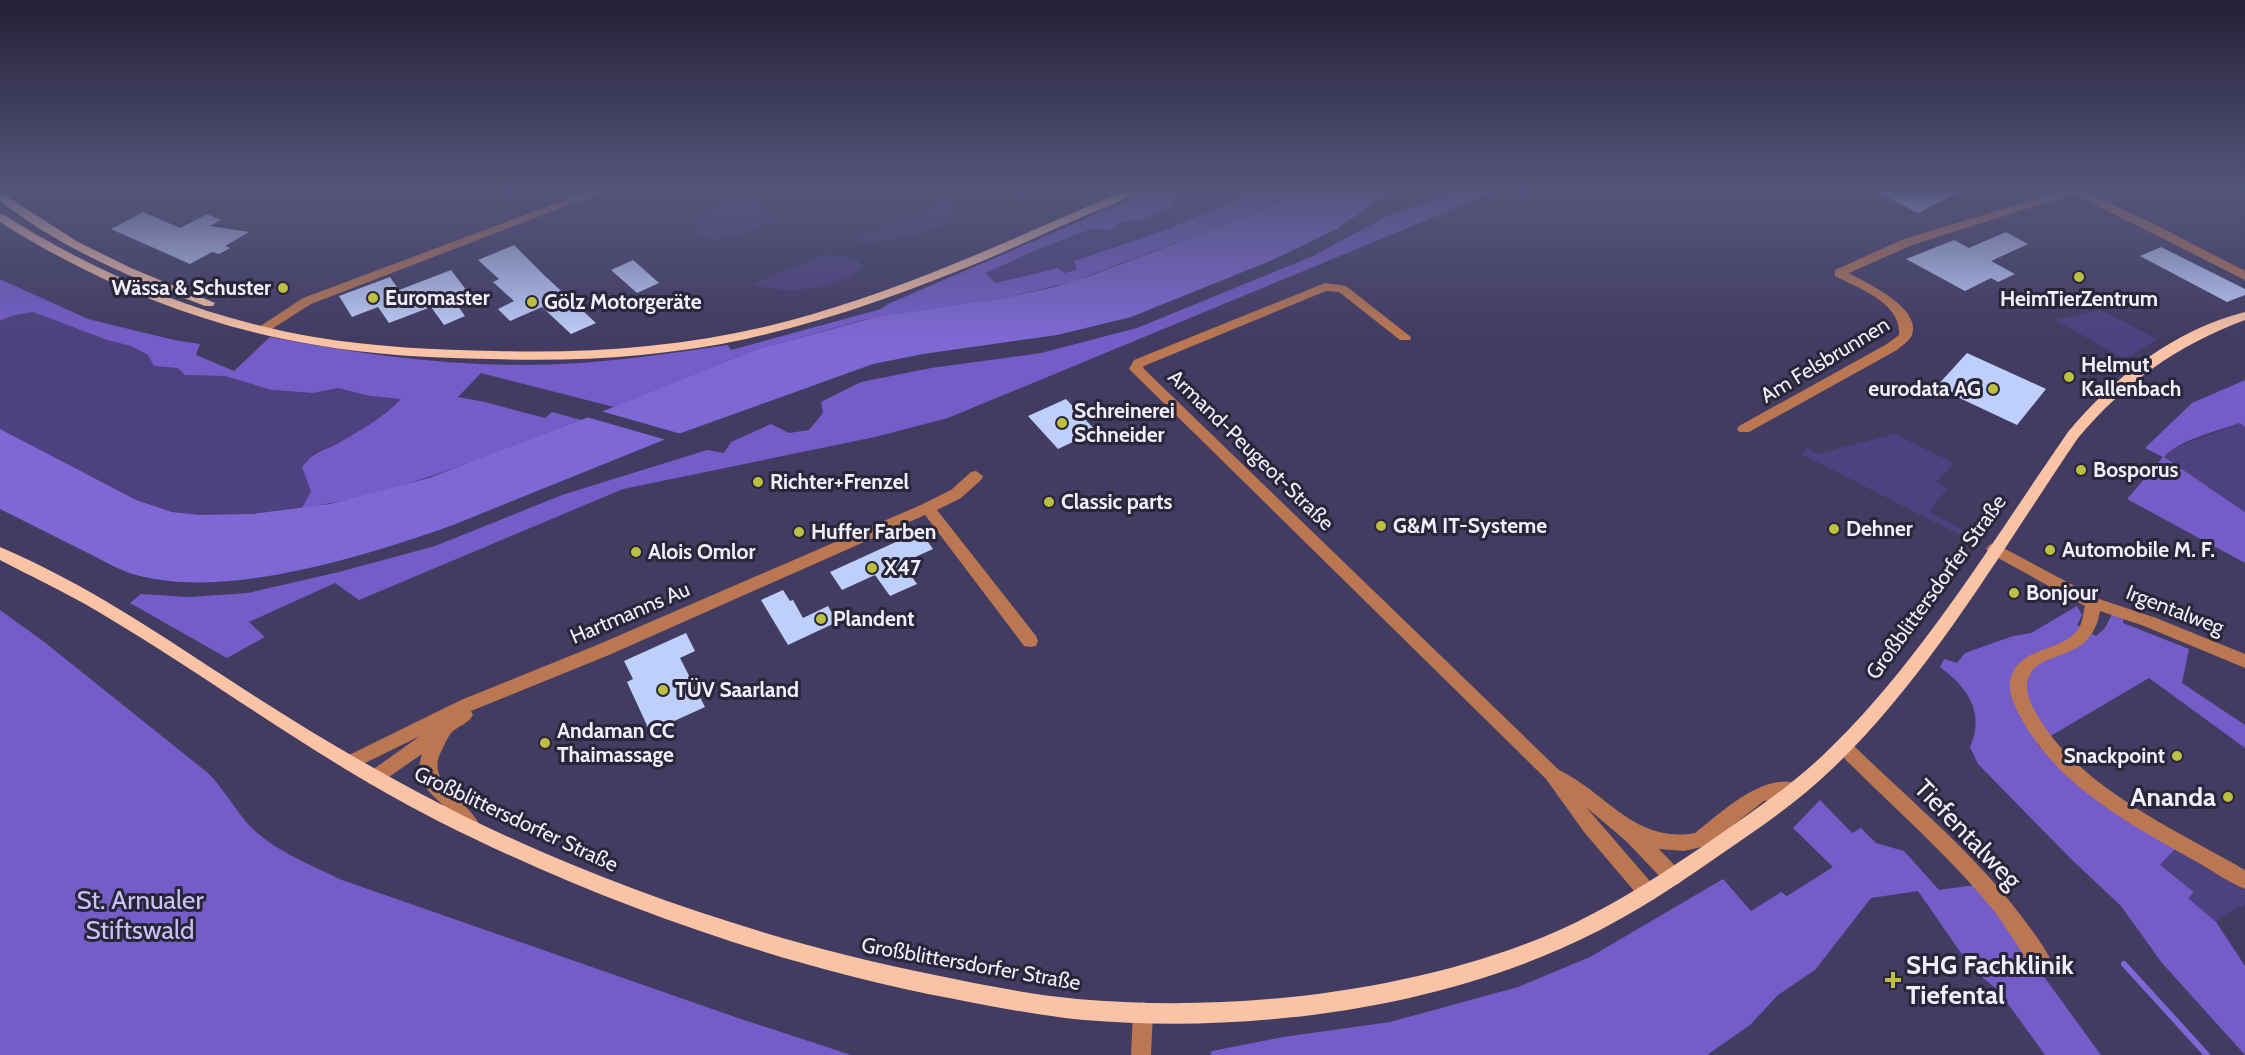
<svg xmlns="http://www.w3.org/2000/svg" width="2245" height="1055" viewBox="0 0 2245 1055" font-family="Cabin,sans-serif">
  <rect width="100%" height="100%" fill="#423b62"/>
  <g fill="#4d417f">
    <polygon points="1174,191 1259,191 1163,231 1074,261 1077,270 1064,273 1058,268 995,283 986,273 1038,249 1091,229 1111,230 1122,222 1146,219 1173,206"/>
    <path d="M738,201l14,2 20,13v4c-13,12 -53,24 -71,17 -5,-2 -6,-7 -7,-11 10,-16 26,-22 44,-25z"/>
    <path d="M948,202l8,6c-5,27 -74,34 -96,34l-3,-4z"/>
    <path d="M826,255l32,4 4,8c-22,25 -80,27 -110,17z"/>
    <polygon points="2100,310 2153,337 2157,339 2125,359 2055,320"/>
    <path d="M33,312l74,28 24,6 17,9 6,10 24,3 7,7 40,1 47,14 41,3 25,-5 32,8 32,3c-28,23 -55,42 -89,54l-2,38 -9,17c-39,5 -79,11 -119,5 -56,-7 -132,-56 -183,-84v-108l11,-5z"/>
    <polygon points="2240,423 2245,427 2245,512 2164,457 2169,450"/>
    <polygon points="1895,434 1954,463 1936,482 1948,488 1929,511 1967,533 1964,537 1801,454 1808,448 1817,454"/>
    <polygon points="2175,849 2245,890 2245,904 2242,907 2239,905 2216,922 2187,898 2194,893 2160,865"/>
  </g>
  <g fill="#745dc9">
    <path d="M1150,191h24l-1,15 -28,13 -23,3 -11,8 -20,-1 -53,20 -52,24 9,10 63,-15 6,5 13,-3 -3,-9 89,-30 96,-40h45l-35,17 -198,74 -62,15 -129,19 -24,6 -101,28 -141,57 -133,-34 -23,24 27,5 60,16 7,-6 29,8c-92,35 -182,74 -279,88l9,-17 -9,-24c16,-19 19,-14 38,-25 21,-12 44,-25 61,-43l-31,-3 -32,-8 -25,5 -41,-3 -47,-14 -40,-1 -7,-7 -24,-2 -6,-11 -17,-9 -24,-6 -74,-28 -22,4 -11,5v-42l88,40 86,21 26,4 -4,11 38,16 36,-34c83,16 169,28 254,28 69,0 136,-10 204,-20l3,5 150,-41 7,-5z"/>
    <polygon points="1461,191 1497,191 948,418 875,437 623,489 359,600 335,583 249,622 265,637 227,658 130,603 141,594 189,597 248,593 339,572 435,546 562,495 707,450 724,453 731,442 771,424 789,433 809,430 823,413 821,402 861,382 931,368 1041,353 1137,328 1313,256 1389,215"/>
    <path d="M2245,380v47l-5,-4c-20,7 -64,18 -76,34l81,55v51l-118,-64 36,-42 -18,-9 47,-45z"/>
    <path d="M2077,606l5,9 -5,10 19,11 9,-8 7,-14 12,2 -1,7 66,26 -7,34 63,42v23l-96,-70 -112,66 12,13 126,92 -15,16 34,27 -6,6 28,24 29,44v89l-83,-92 -41,-57 -51,-48 -92,-94 -8,-17c15,-35 -2,-59 -30,-80l4,-8 13,4 8,-10 48,-17 18,-3z"/>
    <path d="M0,610l43,31 165,132c14,14 23,30 35,45 23,30 66,46 99,62l396,138 113,37h-851z"/>
    <polygon points="1820,800 1852,833 1861,828 1876,843 1904,851 1939,890 1975,885 2015,937 2101,1055 2045,1055 1998,990 1972,969 1918,891 1871,898 1815,970 1778,995 1750,1025 1707,1055 1210,1055 1212,1051 1283,1037 1390,1022 1518,987 1590,957 1723,879 1751,911 1781,892 1787,896 1833,867 1793,828"/>
  </g>
  <path fill="#7e68d5" d="M1304,191h87l-53,37 -32,16 -36,17 -139,56 -74,18 -134,19 -50,10 -192,69 -228,92c-87,31 -227,75 -317,50 -17,-5 -34,-15 -50,-23 -29,-14 -57,-29 -86,-43v-80l136,71 36,12 28,3 52,-1 78,-10 99,-26 152,-58 174,-70 125,-34 129,-19 45,-10 38,-12 177,-67z"/>
  <polygon fill="#423b62" points="597,410 685,435 670,441 583,416"/>
  <g fill="none" stroke-linecap="round" stroke-linejoin="round">
    <polyline stroke="#7e68d5" stroke-width="6" points="2124,964 2207,1055"/>
  </g>
  <g fill="#bfcffc">
    <polygon points="1875,191 1961,191 1918,213"/>
    <polygon points="143,212 180,228 207,214 221,220 210,226 249,232 225,246 230,248 219,254 212,252 190,264 111,229"/>
    <polygon points="2006,232 2028,244 1991,261 2015,274 1998,282 1991,278 1965,291 1906,259 1954,240 1969,248"/>
    <polygon points="514,245 545,276 596,323 571,334 542,307 510,321 498,309 514,301 493,282 499,279 478,260"/>
    <polygon points="2161,247 2245,289 2245,295 2227,302 2140,256"/>
    <polygon points="633,260 640,266 659,283 637,293 611,270"/>
    <polygon points="451,270 474,300 458,306 465,316 444,325 431,307 389,323 378,307 352,317 339,296 390,277 399,290"/>
    <polygon points="1967,353 2046,389 2017,425 1936,387"/>
    <polygon points="1066,399 1096,431 1058,449 1028,416"/>
    <polygon points="920,531 933,549 902,563 917,584 890,596 875,575 842,590 830,572"/>
    <polygon points="783,590 790,601 793,600 803,618 828,606 837,622 788,645 761,600"/>
    <polygon points="686,633 695,651 680,658 705,707 650,732 627,682 633,679 624,661"/>
  </g>
  <g fill="none" stroke-linecap="round" stroke-linejoin="round">
    <g fill="#ba7751" fill-rule="evenodd">
      <polygon points="589,191 605,191 311,304 267,332 262,333 256,329 303,298"/>
      <path d="M2062,191h23l67,32 93,48v9l-171,-86 -162,51 -63,28c17,10 76,36 62,64 -3,5 -10,9 -14,13l-148,82h-10l-2,-3 2,-3 148,-82 12,-9c3,-32 -41,-47 -64,-59v-6l69,-31z"/>
      <path d="M1325,283l21,3 65,51 -1,3h-10l-61,-48 -13,-1 -182,75 -1,2 416,402c48,23 76,74 136,63 27,-21 69,-62 106,-49l3,6 -3,6 -37,5 -58,45 -22,5 -25,-2 21,22 2,6 -2,6 -7,3 -7,-3 -40,-42 -40,-34 69,80 3,6 -3,6 -7,3 -7,-3 -57,-67 -38,-53 -417,-410 5,-9z"/>
      <path d="M976,471l7,5 -2,4 -20,18 -24,12 99,126 2,5 -2,5 -6,1 -6,-1 -99,-131 -316,140 -138,56 2,4c-5,9 -15,11 -22,18 -3,4 -7,12 -9,17 -19,32 26,49 39,77l-3,6 -6,2c-9,-3 -11,-10 -16,-17 -18,-21 -45,-31 -34,-64l-42,29 -6,3 -6,-3 -3,-5 3,-5 52,-37 -71,35 -6,-3 -3,-5 3,-5 118,-58 136,-55 326,-141 28,-14 20,-18z"/>
      <path d="M1994,543l105,56 57,19 89,36v14l-101,-42 -44,-15c-9,55 -61,36 -72,68 -4,11 3,25 8,34 40,73 140,117 209,157v19c-17,-7 -32,-18 -48,-27 -66,-37 -140,-76 -177,-146 -6,-11 -13,-26 -9,-39 11,-32 52,-24 68,-49 4,-7 4,-15 6,-22l-96,-53 -3,-4 3,-4z"/>
      <path d="M1844,740l6,2c57,56 120,107 169,171 13,17 27,35 35,54l-3,7 -7,3c-12,-5 -38,-51 -49,-65 -47,-58 -105,-107 -157,-160l-3,-5 3,-5z"/>
      <polygon points="1143,1002 1150,1005 1153,1012 1151,1055 1131,1055 1133,1012 1136,1005"/>
    </g>
    <g fill="#fac3a5" fill-rule="evenodd">
      <path d="M1123,191h15c-13,10 -33,16 -49,23 -35,15 -69,31 -104,46 -78,32 -157,61 -239,79 -84,18 -171,23 -256,20 -58,-1 -117,-4 -174,-14 -112,-18 -220,-62 -316,-123v-8l4,1c95,60 199,103 310,122 60,10 122,13 182,14 98,3 197,-5 292,-30 116,-31 225,-82 335,-130z"/>
      <path d="M0,192l78,50 53,26 84,35 -2,3h-8c-73,-28 -143,-57 -205,-105z"/>
      <path d="M2245,312v8c-67,25 -121,63 -167,118 -75,110 -149,239 -246,331 -35,34 -76,61 -115,88 -50,35 -101,68 -157,92 -144,63 -320,84 -476,71 -52,-5 -104,-16 -156,-26 -170,-36 -335,-95 -490,-173 -120,-61 -226,-142 -341,-210 -32,-19 -65,-34 -97,-51v-13c85,36 162,89 239,139 74,48 150,93 229,132 148,72 305,124 467,157 47,10 94,19 142,24 146,13 314,-4 451,-56 67,-25 129,-65 188,-106 36,-25 73,-50 105,-80 97,-91 172,-217 247,-325 46,-55 106,-102 177,-120z"/>
    </g>
  </g>
  <linearGradient id="sky" x2="0" y2="1"><stop stop-color="#242036"/><stop offset="0.56" stop-color="#54557c"/><stop offset="1" stop-color="#54557c" stop-opacity="0"/></linearGradient>
  <rect width="2245" height="339" fill="url(#sky)"/>
  <g fill="#bdbf43" stroke="#282638" stroke-width="2">
    <circle cx="2079" cy="277" r="6"/>
    <circle cx="283" cy="288" r="6"/>
    <circle cx="373" cy="298" r="6"/>
    <circle cx="532" cy="302" r="6"/>
    <circle cx="2069" cy="377" r="6"/>
    <circle cx="1993" cy="389" r="6"/>
    <circle cx="1062" cy="423" r="6"/>
    <circle cx="2081" cy="470" r="6"/>
    <circle cx="758" cy="482" r="6"/>
    <circle cx="1049" cy="502" r="6"/>
    <circle cx="1381" cy="526" r="6"/>
    <circle cx="1834" cy="529" r="6"/>
    <circle cx="799" cy="532" r="6"/>
    <circle cx="2050" cy="550" r="6"/>
    <circle cx="636" cy="552" r="6"/>
    <circle cx="872" cy="568" r="6"/>
    <circle cx="2014" cy="593" r="6"/>
    <circle cx="821" cy="619" r="6"/>
    <circle cx="663" cy="690" r="6"/>
    <circle cx="545" cy="743" r="6"/>
    <circle cx="2177" cy="756" r="6"/>
    <circle cx="2228" cy="797" r="6"/>
    <path d="M1890 971h6v6h6v6h-6v6h-6v-6h-6v-6h6z"/>
  </g>
  <g text-anchor="middle" stroke-width="6" stroke-linejoin="round" paint-order="stroke">
    <g font-size="21" font-weight="bold" fill="#f0effd" stroke="#282638" text-anchor="start">
      <text x="271" y="295" text-anchor="end">Wässa &amp; Schuster</text>
      <text x="385" y="305">Euromaster</text>
      <text x="2079" y="306" text-anchor="middle">HeimTierZentrum</text>
      <text x="544" y="309">Gölz Motorgeräte</text>
      <text x="2081" y="372">Helmut<tspan x="2081" dy="24">Kallenbach</tspan></text>
      <text x="1981" y="396" text-anchor="end">eurodata AG</text>
      <text x="1074" y="418">Schreinerei<tspan x="1074" dy="24">Schneider</tspan></text>
      <text x="2093" y="477">Bosporus</text>
      <text x="770" y="489">Richter+Frenzel</text>
      <text x="1061" y="509">Classic parts</text>
      <text x="1393" y="533">G&amp;M IT-Systeme</text>
      <text x="1846" y="536">Dehner</text>
      <text x="811" y="539">Huffer Farben</text>
      <text x="2062" y="557">Automobile M. F.</text>
      <text x="648" y="559">Alois Omlor</text>
      <text x="884" y="575">X47</text>
      <text x="2026" y="600">Bonjour</text>
      <text x="833" y="626">Plandent</text>
      <text x="675" y="697">TÜV Saarland</text>
      <text x="557" y="738">Andaman CC<tspan x="557" dy="24">Thaimassage</tspan></text>
      <text x="2165" y="763" text-anchor="end">Snackpoint</text>
    </g>
    <g font-size="21" fill="#f0effd" stroke="#282638">
      <text transform="translate(1825 360) rotate(-31)" y="7">Am Felsbrunnen</text>
      <text transform="translate(1251 450) rotate(44)" y="7">Armand-Peugeot-Straße</text>
      <text transform="translate(1936 587) rotate(-54)" y="7">Großblittersdorfer Straße</text>
      <text transform="translate(2175 610) rotate(21)" y="7">Irgentalweg</text>
      <text transform="translate(630 613) rotate(-23)" y="7">Hartmanns Au</text>
      <text transform="translate(516 819) rotate(25)" y="7">Großblittersdorfer Straße</text>
      <text transform="translate(971 964) rotate(10)" y="7">Großblittersdorfer Straße</text>
    </g>
    <g font-size="26" font-weight="bold" fill="#f0effd" stroke="#282638" text-anchor="end">
      <text x="2216" y="806">Ananda</text>
      <text x="1906" y="974" text-anchor="start">SHG Fachklinik<tspan x="1906" dy="30">Tiefental</tspan></text>
    </g>
    <g font-size="26" fill="#f0effd" stroke="#282638">
      <text transform="translate(1968 834) rotate(46)" y="9">Tiefentalweg</text>
    </g>
    <g font-size="26" fill="#cac3fa" stroke="#282638">
      <text x="140" y="909">St. Arnualer<tspan x="140" dy="30">Stiftswald</tspan></text>
    </g>
  </g>
</svg>
